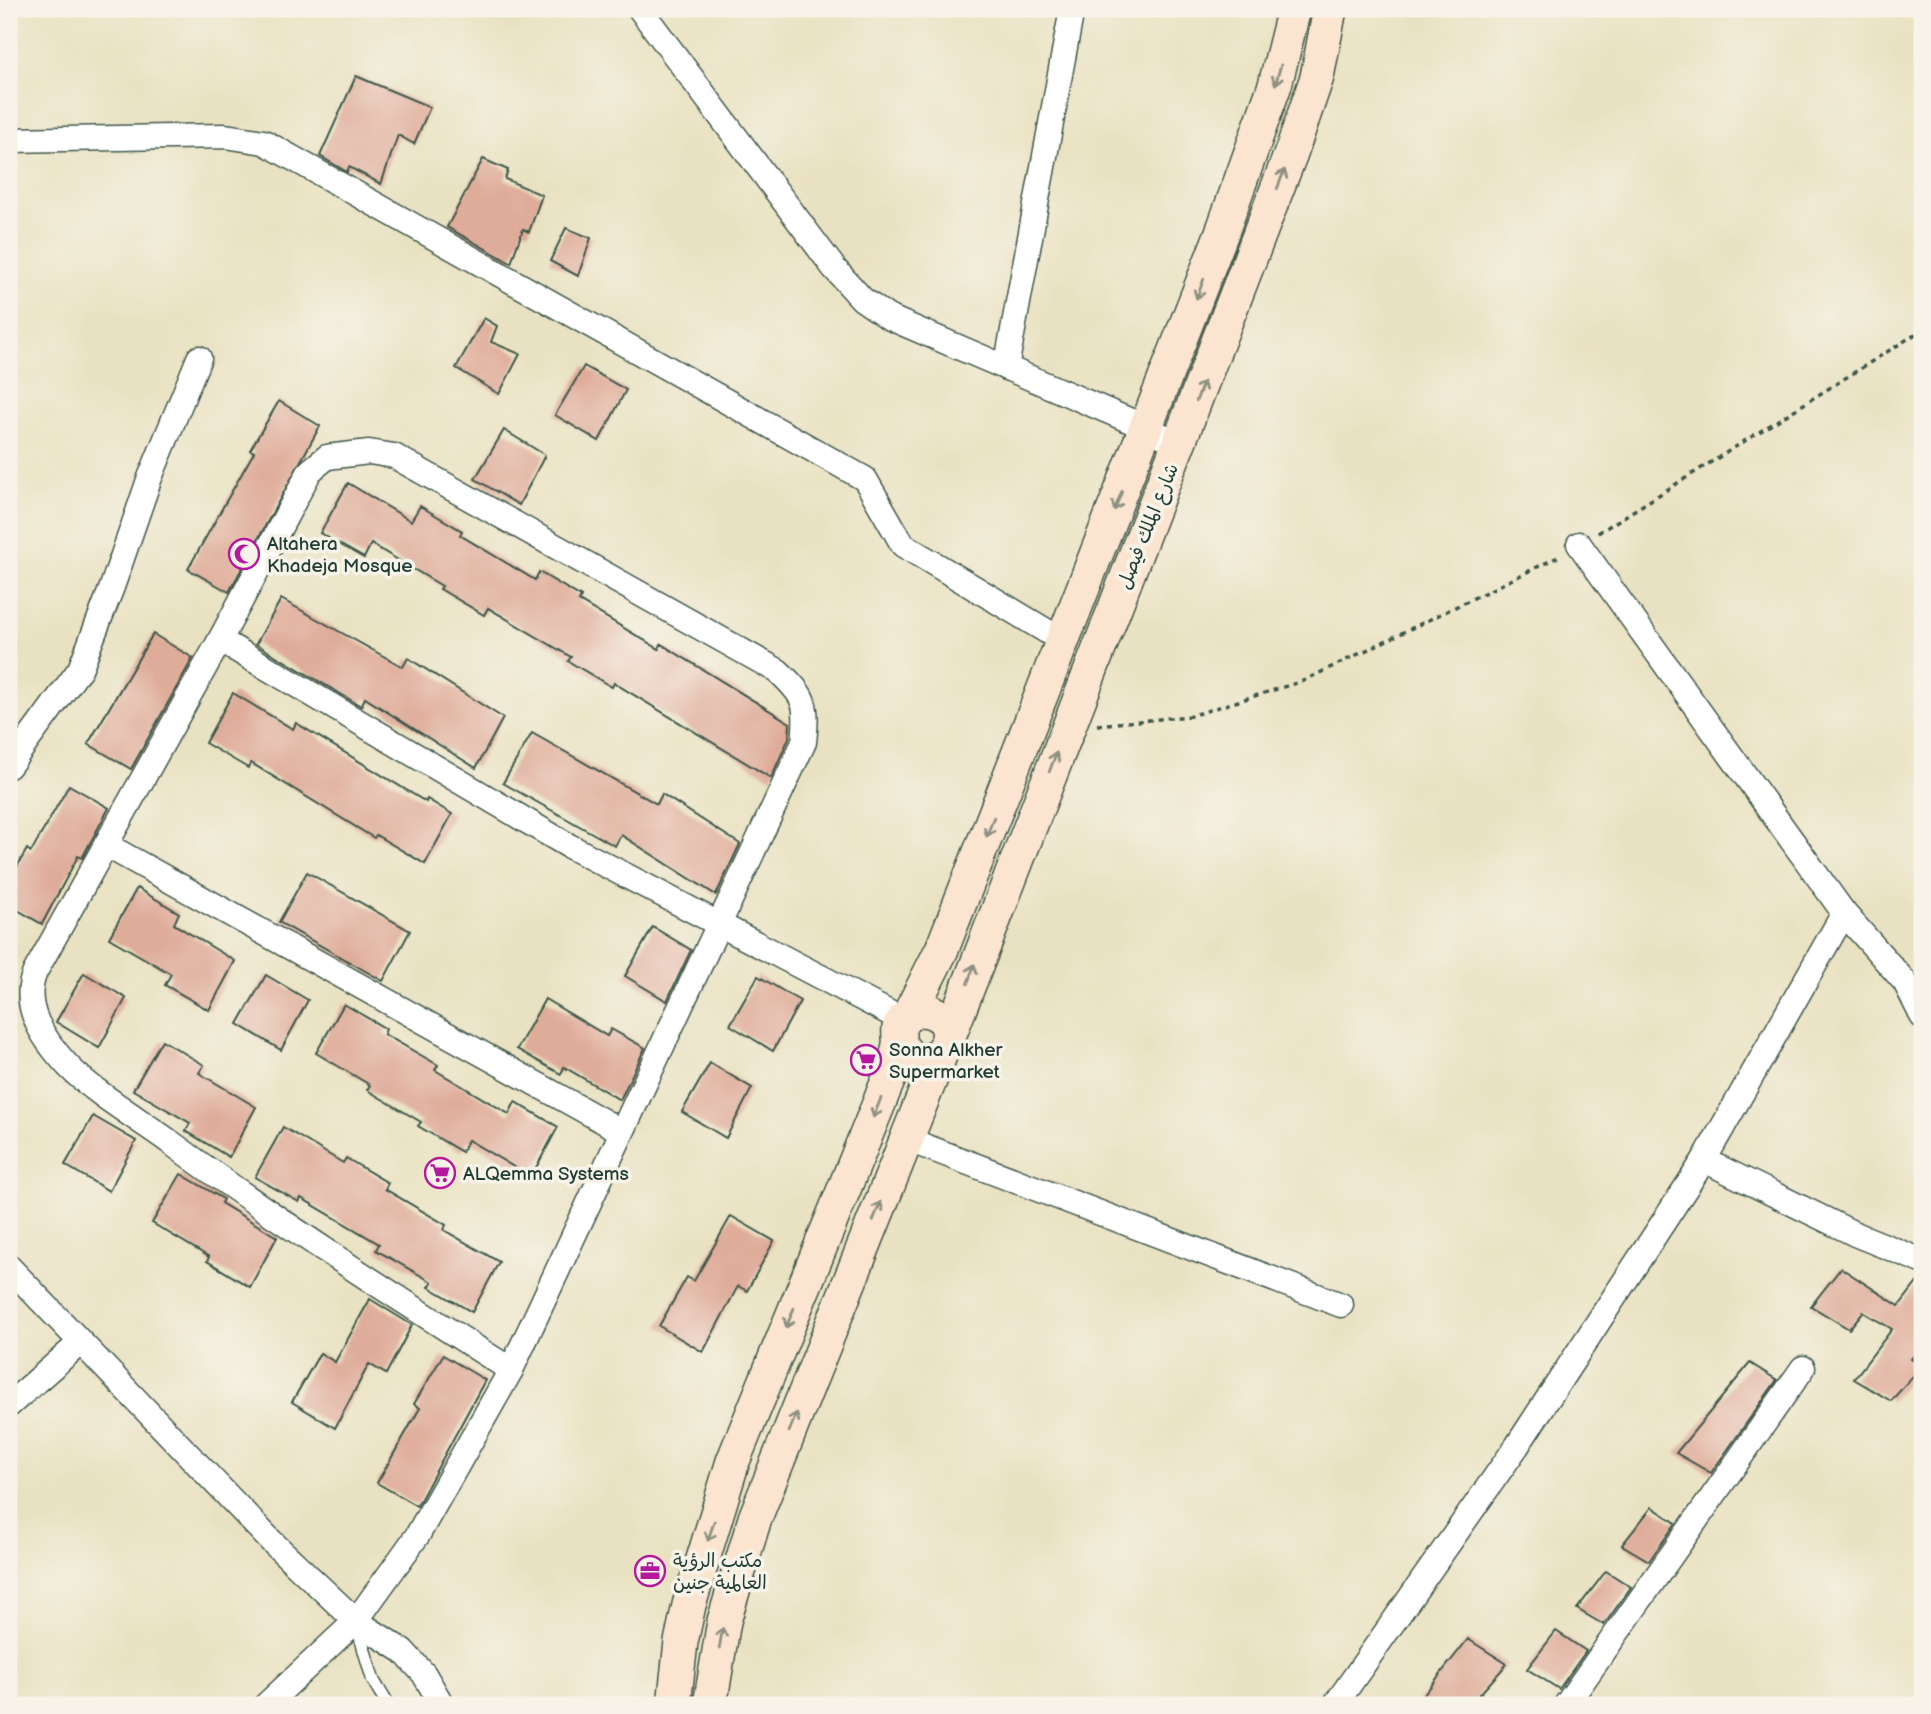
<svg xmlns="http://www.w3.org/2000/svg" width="1931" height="1714" viewBox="0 0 1931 1714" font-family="'Balsamiq Sans','Playpen Sans Arabic',sans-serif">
  <rect width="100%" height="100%" fill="#f7f3e8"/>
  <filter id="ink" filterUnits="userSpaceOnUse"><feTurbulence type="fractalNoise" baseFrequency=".0143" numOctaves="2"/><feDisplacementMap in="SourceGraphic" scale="14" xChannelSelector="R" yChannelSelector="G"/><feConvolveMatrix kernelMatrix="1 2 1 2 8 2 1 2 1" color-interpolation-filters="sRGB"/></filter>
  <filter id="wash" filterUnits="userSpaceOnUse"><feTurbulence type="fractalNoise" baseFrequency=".00686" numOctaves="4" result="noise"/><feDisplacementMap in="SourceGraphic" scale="28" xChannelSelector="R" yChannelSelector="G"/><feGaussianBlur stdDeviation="1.57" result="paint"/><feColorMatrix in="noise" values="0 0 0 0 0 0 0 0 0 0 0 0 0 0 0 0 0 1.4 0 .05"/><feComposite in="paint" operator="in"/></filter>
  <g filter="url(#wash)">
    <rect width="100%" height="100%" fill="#e9e2c2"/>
    <g id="blocks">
      <g fill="#dfac9a">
        <polygon points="356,76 430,107 414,144 398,135 381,184 349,167 347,172 320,156"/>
        <polygon points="483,159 508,170 505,179 542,195 529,232 523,229 511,263 447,227"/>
        <polygon points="566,228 591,238 578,276 550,261"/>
        <polygon points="484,318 497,326 491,342 520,354 499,394 456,368"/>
        <polygon points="584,366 626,390 599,441 555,415"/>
        <polygon points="279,401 320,426 229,592 188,569 254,452 250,450"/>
        <polygon points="504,430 545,455 519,505 475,479"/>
        <polygon points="348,483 411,521 420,506 462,531 460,535 535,580 539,572 581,597 579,601 659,649 661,644 790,723 789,738 771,778 614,683 612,687 568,661 571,657 488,608 484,615 440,589 442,586 371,544 364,558 320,533"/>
        <polygon points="281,599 403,667 408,658 503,718 476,768 365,698 361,706 256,644"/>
        <polygon points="153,634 193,658 131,769 88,744"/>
        <polygon points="233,693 293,729 296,723 426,802 427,799 452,814 425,864 376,835 374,838 251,763 248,768 205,743"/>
        <polygon points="532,733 657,804 662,794 740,844 716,895 621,835 615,846 503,783"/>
        <polygon points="69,785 109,808 82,858 78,856 42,924 9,905 9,881 27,849 31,852"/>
        <polygon points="307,872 410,931 383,981 279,922"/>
        <polygon points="137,888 179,913 174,924 235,961 209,1010 165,985 171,974 109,938"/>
        <polygon points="653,927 691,950 667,1001 625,976"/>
        <polygon points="84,973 126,998 99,1048 56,1022"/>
        <polygon points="266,975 308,1000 281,1050 238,1024"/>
        <polygon points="758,976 800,1001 773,1051 730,1025"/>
        <polygon points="545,999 607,1036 611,1029 645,1048 620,1100 564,1067 561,1074 517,1049"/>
        <polygon points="344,1004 386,1029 384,1034 438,1065 435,1070 509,1114 515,1102 558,1127 531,1177 468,1140 462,1152 418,1126 421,1122 367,1090 370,1085 316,1053"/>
        <polygon points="162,1040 204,1065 199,1073 256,1107 229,1157 186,1131 190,1123 133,1090"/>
        <polygon points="710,1063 752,1088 726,1138 682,1112"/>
        <polygon points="93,1116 136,1141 109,1191 65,1165"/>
        <polygon points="283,1127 343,1163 346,1158 388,1183 385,1189 446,1225 444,1230 499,1262 472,1312 429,1287 432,1282 376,1250 379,1244 301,1198 299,1202 255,1177"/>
        <polygon points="181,1174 223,1199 221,1203 277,1237 250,1287 207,1261 209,1257 152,1223"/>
        <polygon points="731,1216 774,1241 747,1291 738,1286 703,1352 659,1326 687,1277 694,1281"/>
        <polygon points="1841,1268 1899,1306 1922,1276 1922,1346 1911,1359 1922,1366 1891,1401 1854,1379 1892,1329 1863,1312 1849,1329 1811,1306"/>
        <polygon points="370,1299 412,1325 386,1374 369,1364 335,1428 292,1402 320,1353 335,1362"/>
        <polygon points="443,1355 485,1380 417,1506 377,1483 420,1408 414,1404"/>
        <polygon points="1750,1363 1777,1380 1711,1473 1676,1453"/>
        <polygon points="1652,1507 1676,1523 1649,1561 1622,1545"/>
        <polygon points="1606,1571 1631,1587 1604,1625 1577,1609"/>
        <polygon points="1556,1631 1586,1651 1559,1689 1527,1669"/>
        <polygon points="1468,1639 1507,1664 1470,1705 1416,1705"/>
      </g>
    </g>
  </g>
  <g filter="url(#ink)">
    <use href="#blocks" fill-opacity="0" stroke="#3d5649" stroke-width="2"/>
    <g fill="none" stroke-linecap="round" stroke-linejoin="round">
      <g stroke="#3d5649" stroke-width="15">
        <polyline id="service" points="357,1625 373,1680 388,1705"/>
      </g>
      <g stroke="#3d5649" stroke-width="27">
        <g id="minor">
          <polyline points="640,9 834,268 862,299 888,317 1147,428 1179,444"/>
          <polyline points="9,140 225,136 264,142 865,479 903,545 1063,641"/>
          <polyline points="1006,368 1072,9"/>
          <path d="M369,452l25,4 384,215c28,26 30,33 26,71l-293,628c-115,-73 -231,-147 -341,-228 -30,-22 -77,-50 -102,-76 -23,-25 -48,-59 -33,-94l185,-332 90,-169 17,-14z"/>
          <polyline points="1579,544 1844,913 1905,982 1922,1016"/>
          <polyline points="220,640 569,846 903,1020"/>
          <polyline points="9,766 80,669 112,587 149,480 199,358"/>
          <polyline points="106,845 621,1131"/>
          <polyline points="906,1139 1341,1305"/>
          <polyline points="1704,1160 1855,1234 1922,1261"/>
          <polyline points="9,1267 271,1541 356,1621 403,1651 424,1674 442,1705"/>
          <polyline points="9,1405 80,1343"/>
          <polyline points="266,1705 356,1621 417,1536 511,1370"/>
          <polyline points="1335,1705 1517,1446 1704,1160 1844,913"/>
          <polyline points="1566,1705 1803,1368"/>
        </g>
      </g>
      <g stroke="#3d5649" stroke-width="36">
        <g id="secondary">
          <polyline points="909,1015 942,949 1221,235 1275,85 1294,9"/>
          <polyline points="948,1039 1291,153 1317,77 1330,9"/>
          <path d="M674,1705l7,-63 8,-37 44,-144 147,-360c6,-17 17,-38 19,-57 1,-5 -1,-10 0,-16 2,-5 5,-10 9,-13 8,-6 18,-6 26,-2 38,17 -8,76 -34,31"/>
          <polyline points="710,1705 724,1621 755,1518 941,1053"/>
        </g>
      </g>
      <g stroke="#3d5649" stroke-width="3.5" stroke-dasharray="5 5" stroke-linecap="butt">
        <polyline points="1598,533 1922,330"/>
        <polyline points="1097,725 1190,716 1303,681 1562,555"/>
      </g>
      <use href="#service" stroke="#fff" stroke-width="12"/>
      <use href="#minor" stroke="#fff" stroke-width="24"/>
      <use href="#secondary" stroke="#fce5d0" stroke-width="33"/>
    </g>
    <defs><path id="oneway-shaft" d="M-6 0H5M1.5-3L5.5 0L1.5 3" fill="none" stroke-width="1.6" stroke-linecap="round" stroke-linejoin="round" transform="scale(1.75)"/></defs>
    <g stroke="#8e9182">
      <use href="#oneway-shaft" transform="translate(1278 75) rotate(106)"/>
      <use href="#oneway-shaft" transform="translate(1281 179) rotate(-69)"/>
      <use href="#oneway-shaft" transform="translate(1200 289) rotate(111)"/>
      <use href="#oneway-shaft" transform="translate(1200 391) rotate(-69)"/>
      <use href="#oneway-shaft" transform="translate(1118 501) rotate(112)"/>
      <use href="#oneway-shaft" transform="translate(1053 762) rotate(-69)"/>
      <use href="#oneway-shaft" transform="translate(990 827) rotate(111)"/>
      <use href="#oneway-shaft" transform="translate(971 974) rotate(-70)"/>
      <use href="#oneway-shaft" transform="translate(877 1108) rotate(112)"/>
      <use href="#oneway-shaft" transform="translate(877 1211) rotate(-68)"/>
      <use href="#oneway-shaft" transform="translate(790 1318) rotate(112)"/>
      <use href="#oneway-shaft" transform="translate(793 1422) rotate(-68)"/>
      <use href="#oneway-shaft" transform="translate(711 1531) rotate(108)"/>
      <use href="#oneway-shaft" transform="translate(721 1638) rotate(-80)"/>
    </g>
  </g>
  <defs>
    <g id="mosque-ring" transform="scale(1.575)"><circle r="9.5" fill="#f7f3e8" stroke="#b5179e" stroke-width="1.5"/><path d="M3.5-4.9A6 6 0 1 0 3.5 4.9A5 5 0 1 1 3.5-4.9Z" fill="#b5179e"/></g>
    <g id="supermarket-ring" transform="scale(1.575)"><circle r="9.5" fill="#f7f3e8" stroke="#b5179e" stroke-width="1.5"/><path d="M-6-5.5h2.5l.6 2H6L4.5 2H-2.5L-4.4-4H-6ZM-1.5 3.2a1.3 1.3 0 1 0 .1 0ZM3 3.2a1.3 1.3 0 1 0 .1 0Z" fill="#b5179e"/></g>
    <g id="office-ring" transform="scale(1.575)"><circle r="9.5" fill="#f7f3e8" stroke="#b5179e" stroke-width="1.5"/><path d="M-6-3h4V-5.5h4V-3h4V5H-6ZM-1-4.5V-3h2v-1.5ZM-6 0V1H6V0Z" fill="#b5179e"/></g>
  </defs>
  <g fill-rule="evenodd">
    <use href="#mosque-ring" x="244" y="554"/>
    <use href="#supermarket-ring" x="866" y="1060"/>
    <use href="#supermarket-ring" x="440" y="1173"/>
    <use href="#office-ring" x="650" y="1571"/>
  </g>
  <g text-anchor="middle" stroke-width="7" stroke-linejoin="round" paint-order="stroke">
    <g font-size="19" fill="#1f3d34" stroke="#f7f3e8">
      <text transform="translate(1147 526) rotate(-68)" y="7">شارع الملك فيصل</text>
    </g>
    <g font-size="19" fill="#1f3d34" stroke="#f7f3e8" text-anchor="start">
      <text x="267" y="550">Altahera<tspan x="267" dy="22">Khadeja Mosque</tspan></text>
      <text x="889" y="1056">Sonna Alkher<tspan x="889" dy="22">Supermarket</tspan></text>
      <text x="463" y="1180">ALQemma Systems</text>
      <text x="673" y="1567">مكتب الرؤية<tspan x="673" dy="22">العالمية جنين</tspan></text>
    </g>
  </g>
  <rect width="1931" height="1714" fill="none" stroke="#f7f3e8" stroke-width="35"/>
</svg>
